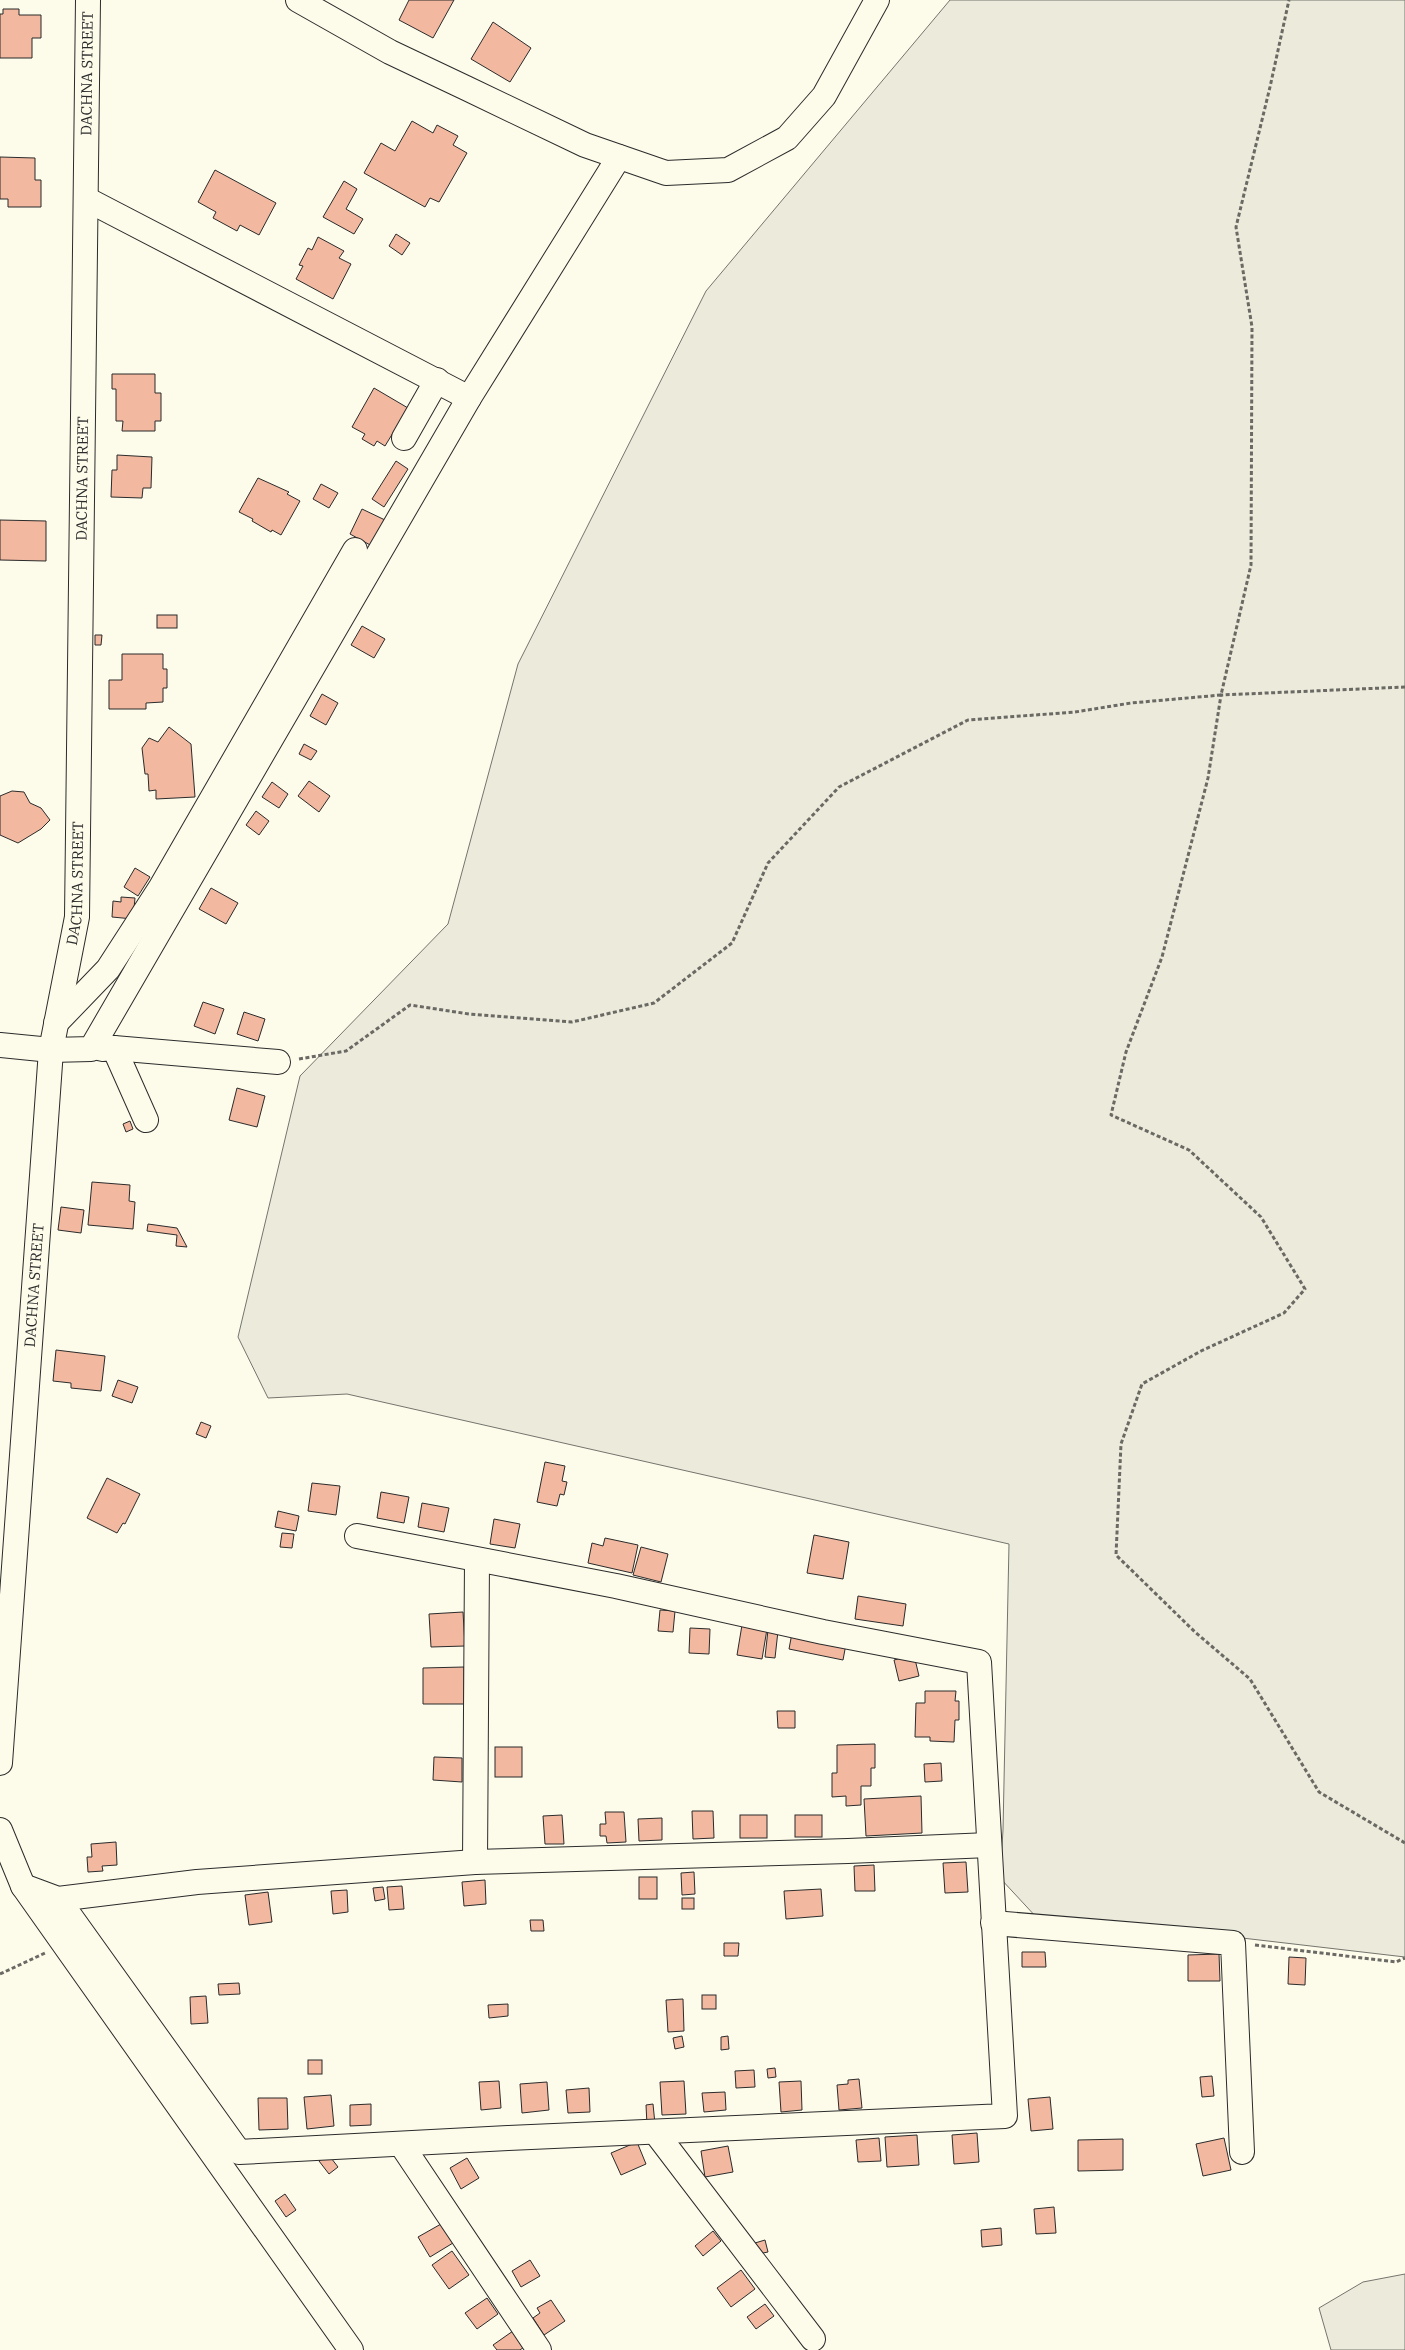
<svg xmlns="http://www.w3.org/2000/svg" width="1405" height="2350" viewBox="0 0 1405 2350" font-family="'IBM Plex Serif',serif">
  <rect width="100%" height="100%" fill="#fdfbea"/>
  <g fill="#ecebdb" stroke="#74746e">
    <polygon points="950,0 1405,0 1405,1957 1225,1936 1038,1919 1000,1878 1003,1830 1009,1544 347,1394 268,1398 238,1337 300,1076 448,924 518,664 706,291"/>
    <polygon points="1405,2274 1405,2350 1331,2350 1319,2308 1363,2282"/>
  </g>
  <g fill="#f2b8a0" stroke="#2b2b2b">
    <polygon points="409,0 454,0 433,38 399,20"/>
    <polygon points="3,9 19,9 19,15 41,15 41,38 32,38 32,58 0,58 0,14 3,14"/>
    <polygon points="493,22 531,48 510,82 471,59"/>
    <polygon points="412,121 433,133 437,125 458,136 453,145 467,153 439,202 430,198 425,207 364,173 381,143 395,151"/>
    <polygon points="0,157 35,158 35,180 41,180 41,207 8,207 8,199 0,199"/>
    <polygon points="215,170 276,203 259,235 240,225 237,231 213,218 216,212 198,202"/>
    <polygon points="344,181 357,189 346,209 363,219 354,234 323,217"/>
    <polygon points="396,234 410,243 402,255 389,246"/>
    <polygon points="318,237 344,251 339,258 351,264 333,299 296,279 303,266 299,265 308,248 312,250"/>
    <polygon points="112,374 155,374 155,393 161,393 161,421 155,421 155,431 122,431 123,421 116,421 116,389 112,389"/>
    <polygon points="374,388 408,408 385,446 377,441 374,446 362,439 365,434 352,427"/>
    <polygon points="117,455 152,457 151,488 143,488 142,498 111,497 112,470 117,470"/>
    <polygon points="396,461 408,469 384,507 372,499"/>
    <polygon points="258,478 289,492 287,494 300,501 281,535 272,530 271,532 252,521 253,519 239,512"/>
    <polygon points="321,484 338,493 329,508 313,499"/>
    <polygon points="362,509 385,520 372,546 350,534"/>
    <polygon points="0,520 46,521 46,561 0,560"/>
    <rect x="157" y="615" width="20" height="13"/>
    <polygon points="362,626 385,639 374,658 351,645"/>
    <polygon points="95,635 102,635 101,645 95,645"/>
    <polygon points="122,654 163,654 163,669 167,669 167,688 163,688 163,702 146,703 146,709 109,709 109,680 122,680"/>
    <polygon points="322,694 338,703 326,725 310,716"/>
    <polygon points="169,727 191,744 195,797 156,799 156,790 149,791 148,774 145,774 142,748 149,738 158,742"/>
    <polygon points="304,744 317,751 311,760 299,754"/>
    <polygon points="309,781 330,796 319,812 298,796"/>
    <polygon points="272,782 288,794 279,808 262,797"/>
    <polygon points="12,791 24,792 30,803 41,808 50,820 41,829 18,843 0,835 0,796"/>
    <polygon points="256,811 269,821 259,835 246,825"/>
    <polygon points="135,868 150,877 138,896 124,887"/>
    <polygon points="211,888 238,903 226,924 199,909"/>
    <polygon points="121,897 135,898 133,919 112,917 113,901 121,902"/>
    <polygon points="203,1002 224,1009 215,1034 194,1026"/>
    <polygon points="244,1012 265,1019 258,1041 237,1034"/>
    <polygon points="237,1088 265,1096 257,1127 229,1120"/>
    <polygon points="130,1121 133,1129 126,1132 123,1124"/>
    <polygon points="92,1182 130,1185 129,1201 135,1202 133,1229 88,1225"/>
    <polygon points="61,1207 84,1210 81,1233 58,1230"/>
    <polygon points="148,1224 177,1228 187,1247 176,1246 177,1235 147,1231"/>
    <polygon points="56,1350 105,1356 101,1391 71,1388 71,1383 53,1381"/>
    <polygon points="118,1380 138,1387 132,1403 112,1396"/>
    <polygon points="201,1422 211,1426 206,1438 196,1434"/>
    <polygon points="545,1462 565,1466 562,1481 567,1482 564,1495 560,1494 557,1506 537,1502"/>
    <polygon points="107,1478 140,1494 125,1524 123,1523 117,1533 87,1518"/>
    <polygon points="312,1483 340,1486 336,1515 308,1511"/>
    <polygon points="381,1492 409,1497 404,1523 377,1518"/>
    <polygon points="422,1503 449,1508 444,1532 418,1527"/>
    <polygon points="278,1511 299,1516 296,1531 275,1527"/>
    <polygon points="494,1519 520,1524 515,1548 490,1544"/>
    <polygon points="282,1533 294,1534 292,1548 280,1547"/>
    <polygon points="814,1535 849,1542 843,1579 807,1573"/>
    <polygon points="605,1538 638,1545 632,1573 588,1563 592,1543 603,1546"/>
    <polygon points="641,1547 668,1554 661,1582 633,1575"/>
    <polygon points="858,1596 906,1604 903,1626 855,1619"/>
    <polygon points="660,1610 675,1611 673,1632 658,1631"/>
    <polygon points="463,1612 465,1646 431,1647 429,1614"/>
    <polygon points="742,1625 767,1629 762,1659 737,1655"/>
    <polygon points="690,1628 710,1629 709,1654 689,1653"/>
    <polygon points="768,1630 778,1631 775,1658 765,1657"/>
    <polygon points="792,1633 846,1644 843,1660 789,1649"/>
    <polygon points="914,1655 919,1676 899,1681 894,1660"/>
    <polygon points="464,1667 464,1704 423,1704 423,1668"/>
    <polygon points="925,1691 956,1691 955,1701 959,1701 959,1720 955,1720 954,1742 930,1741 930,1737 915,1737 916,1703 925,1703"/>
    <polygon points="777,1711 795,1711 795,1728 778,1728"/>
    <polygon points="875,1744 875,1768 871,1768 871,1786 861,1786 861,1805 846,1806 846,1796 832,1797 832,1773 837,1773 837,1745"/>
    <rect x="495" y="1747" width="27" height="30"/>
    <polygon points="434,1757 462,1758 462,1782 433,1780"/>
    <polygon points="941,1763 942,1781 925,1782 924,1764"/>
    <polygon points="921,1796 922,1833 866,1836 864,1799"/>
    <polygon points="692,1811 713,1811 714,1838 693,1839"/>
    <polygon points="605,1812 624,1812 626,1842 607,1843 606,1836 600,1836 600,1824 606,1824"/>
    <polygon points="562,1815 564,1844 545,1844 543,1816"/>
    <rect x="740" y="1815" width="27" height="23"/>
    <rect x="795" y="1815" width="27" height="22"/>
    <polygon points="662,1818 662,1840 639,1841 638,1819"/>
    <polygon points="116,1842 117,1865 102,1866 103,1871 88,1872 87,1857 92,1857 91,1844"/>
    <polygon points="966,1862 968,1892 945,1893 943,1863"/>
    <polygon points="874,1865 875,1891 855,1891 854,1866"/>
    <polygon points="694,1872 695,1894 682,1895 681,1873"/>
    <rect x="639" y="1877" width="18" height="22"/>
    <polygon points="485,1880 486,1904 464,1906 462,1882"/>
    <polygon points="402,1886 404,1909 389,1910 387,1887"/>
    <polygon points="383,1887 385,1899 375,1901 373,1888"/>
    <polygon points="821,1889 823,1916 786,1919 784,1891"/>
    <polygon points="347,1890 348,1912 333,1914 331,1891"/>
    <polygon points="268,1892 272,1922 249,1925 245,1895"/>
    <rect x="682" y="1898" width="12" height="11"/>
    <polygon points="530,1920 543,1920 544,1931 531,1931"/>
    <polygon points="724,1943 739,1943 738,1956 724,1956"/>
    <polygon points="1022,1952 1045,1952 1046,1967 1022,1967"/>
    <polygon points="1219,1954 1220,1981 1188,1981 1188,1955"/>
    <polygon points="1289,1957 1306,1958 1305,1985 1288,1984"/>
    <polygon points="239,1983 240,1994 219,1995 218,1984"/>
    <rect x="702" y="1995" width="14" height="14"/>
    <polygon points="206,1996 208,2023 191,2024 190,1997"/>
    <polygon points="683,1999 684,2031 668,2032 666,2000"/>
    <polygon points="508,2004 508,2016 489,2018 488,2005"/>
    <polygon points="682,2036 684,2047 675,2049 673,2038"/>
    <polygon points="728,2036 729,2049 721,2050 721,2037"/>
    <rect x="308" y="2060" width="14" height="14"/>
    <polygon points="775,2068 776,2077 768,2078 767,2069"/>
    <polygon points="754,2070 755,2087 736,2088 735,2071"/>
    <polygon points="1212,2076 1214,2096 1202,2097 1200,2077"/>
    <polygon points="859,2079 862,2108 839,2110 837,2085 848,2084 848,2080"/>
    <polygon points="499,2081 501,2108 481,2110 479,2082"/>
    <polygon points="684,2081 686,2114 662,2115 660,2082"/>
    <polygon points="801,2081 802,2110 781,2112 779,2082"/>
    <polygon points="547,2082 549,2110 522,2113 520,2084"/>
    <polygon points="589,2088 590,2112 568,2113 566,2090"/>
    <polygon points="725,2092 726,2110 704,2112 702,2093"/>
    <polygon points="331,2095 334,2126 307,2129 304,2097"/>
    <polygon points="1050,2097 1053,2129 1031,2131 1028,2099"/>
    <polygon points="258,2098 287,2098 288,2129 259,2130"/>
    <polygon points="371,2104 371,2125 350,2126 350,2105"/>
    <polygon points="653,2104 655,2124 647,2125 646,2105"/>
    <polygon points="977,2133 979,2162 954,2164 952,2135"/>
    <polygon points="917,2135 919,2165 887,2167 885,2137"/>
    <polygon points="879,2138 881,2161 858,2162 856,2140"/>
    <polygon points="1224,2138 1231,2170 1203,2176 1196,2144"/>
    <polygon points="1123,2139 1123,2170 1078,2171 1078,2140"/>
    <polygon points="637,2142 646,2164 621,2175 611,2153"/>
    <polygon points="728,2146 733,2172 705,2177 701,2151"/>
    <polygon points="328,2154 338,2167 329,2174 319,2161"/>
    <polygon points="467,2158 479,2178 461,2189 450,2168"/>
    <polygon points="285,2194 296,2210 286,2217 275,2201"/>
    <polygon points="1054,2207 1056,2233 1036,2234 1034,2209"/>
    <polygon points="441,2224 453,2243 430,2257 418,2237"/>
    <polygon points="1001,2228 1002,2245 982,2247 981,2230"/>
    <polygon points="713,2231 721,2241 703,2256 695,2246"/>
    <polygon points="765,2240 768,2252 758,2254 755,2243"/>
    <polygon points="452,2251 469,2275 449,2289 432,2265"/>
    <polygon points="530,2260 540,2276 521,2287 512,2271"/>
    <polygon points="741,2270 755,2289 731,2307 717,2288"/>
    <polygon points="487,2298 498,2314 477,2329 465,2313"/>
    <polygon points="551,2300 565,2321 544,2335 533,2318 540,2313 537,2308"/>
    <polygon points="765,2304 774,2316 756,2329 747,2317"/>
    <polygon points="513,2331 524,2347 520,2350 497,2350 493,2345"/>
  </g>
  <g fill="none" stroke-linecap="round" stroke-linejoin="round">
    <g stroke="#2b2b2b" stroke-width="26">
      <g id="minor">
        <polyline points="298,0 390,52 466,88 585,145 666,173 728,170 787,138 824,96 877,0"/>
        <polyline points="86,199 469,398 619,157"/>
        <polyline points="404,438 437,380"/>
        <polyline points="56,1023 108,969 161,887 355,550"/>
        <polyline points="0,1045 51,1050 91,1049 469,398"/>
        <polyline points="114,1048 278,1062"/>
        <polyline points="102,1049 114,1048 146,1120"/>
        <path id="s1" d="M0,1763l51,-713 26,-133 11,-917"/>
        <polyline points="0,1830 23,1886 351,2350"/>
        <polyline points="475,1862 477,1560"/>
        <polyline points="23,1886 58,1899 197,1882 475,1862 848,1851 989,1845"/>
        <polyline points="58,1899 239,2152 508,2138 1005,2116 979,1662 823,1632 616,1586 357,1536"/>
        <polyline points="993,1923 1233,1943 1242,2152"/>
        <polyline points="656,2133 813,2339"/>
        <polyline points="401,2144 539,2350"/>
      </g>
    </g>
    <g stroke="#6a6964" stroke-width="3" stroke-dasharray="4 2.5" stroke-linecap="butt">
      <polyline points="1405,687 1221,695 1208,778 1162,957 1126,1052 1111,1115 1189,1150 1261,1217 1305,1289 1284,1313 1201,1351 1142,1384 1121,1444 1116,1555 1195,1632 1250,1679 1319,1792 1405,1843"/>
      <polyline points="299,1059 346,1051 410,1005 469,1014 572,1022 654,1003 732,943 768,863 839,787 968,720 1075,712 1131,703 1221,695 1251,565 1252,327 1236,227 1270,87 1289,0"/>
      <polyline points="1255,1945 1396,1962 1405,1958"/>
      <polyline points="0,1974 45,1953"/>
    </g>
    <use href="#minor" stroke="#fdfbea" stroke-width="24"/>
  </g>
  <g text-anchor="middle" stroke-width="4" stroke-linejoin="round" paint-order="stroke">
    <g font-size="15" fill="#2b2b2b" stroke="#fdfbea">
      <text dy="5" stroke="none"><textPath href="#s1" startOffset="1694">DACHNA STREET</textPath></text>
      <text dy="5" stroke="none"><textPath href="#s1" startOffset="1289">DACHNA STREET</textPath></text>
      <text dy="5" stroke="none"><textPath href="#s1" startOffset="884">DACHNA STREET</textPath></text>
      <text dy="5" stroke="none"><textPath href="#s1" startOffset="479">DACHNA STREET</textPath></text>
    </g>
  </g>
</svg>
